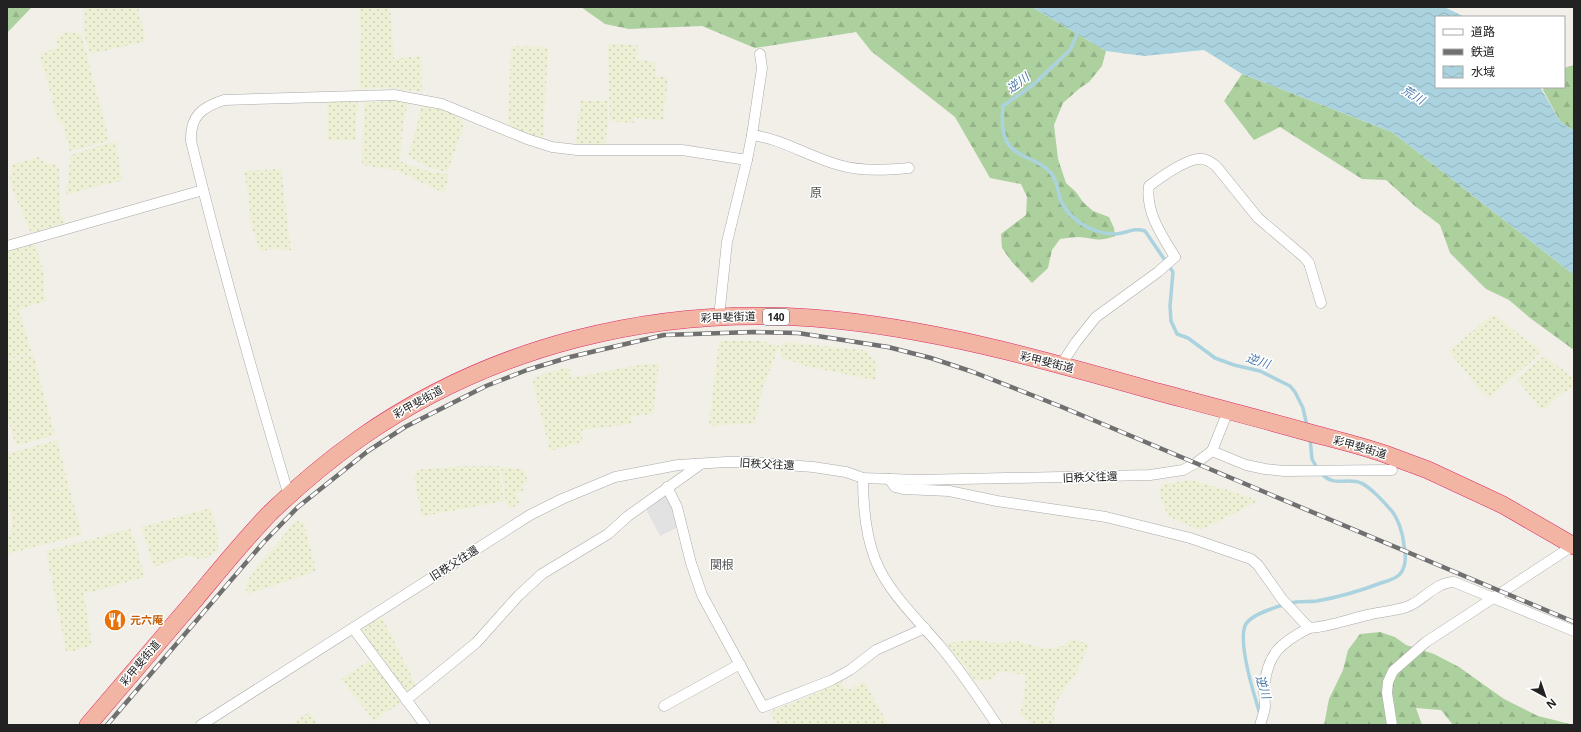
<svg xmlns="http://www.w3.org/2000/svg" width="1581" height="732" viewBox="0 0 1581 732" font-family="'Open Sans','Noto Sans JP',sans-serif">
  <defs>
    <pattern id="farmland-dots" width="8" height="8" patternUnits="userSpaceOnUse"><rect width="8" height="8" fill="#eef0d5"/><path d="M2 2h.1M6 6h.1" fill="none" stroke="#ccceb7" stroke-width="1.8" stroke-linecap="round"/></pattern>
    <pattern id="forest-firs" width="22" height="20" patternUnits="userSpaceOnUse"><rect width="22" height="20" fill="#add19e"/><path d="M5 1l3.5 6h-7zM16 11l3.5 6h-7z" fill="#95b388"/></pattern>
    <pattern id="water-waves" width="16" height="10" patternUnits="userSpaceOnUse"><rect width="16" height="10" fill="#aad3df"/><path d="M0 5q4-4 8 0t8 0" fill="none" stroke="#92b5bf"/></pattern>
  </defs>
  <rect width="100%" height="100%" fill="#f2efe9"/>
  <g fill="url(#farmland-dots)">
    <polygon points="83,7 138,7 145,37 144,42 90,54 83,30"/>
    <polygon points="360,7 390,7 394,59 421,56 422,92 390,88 360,89 360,42 362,30 359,26"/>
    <polygon points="71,31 75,34 81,33 108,135 108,141 70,151 63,126 57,118 47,79 39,55 58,47 56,37 57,36"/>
    <polygon points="608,44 638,45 637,59 657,63 655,76 668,78 663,120 634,118 634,123 610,121"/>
    <polygon points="511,46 548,47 543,141 516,129 508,124"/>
    <polygon points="327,101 358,102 355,140 328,141"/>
    <polygon points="385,101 408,101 403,125 400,161 420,169 449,175 444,193 396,170 362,165 364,103"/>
    <polygon points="580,101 607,101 608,120 605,145 576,144"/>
    <polygon points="421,104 445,110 460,118 464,126 447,172 427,167 408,156 418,122"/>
    <polygon points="116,142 122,181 96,186 67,195 66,193 71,155 108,143"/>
    <polygon points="38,157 45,163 53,164 59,168 61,215 65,223 31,233 14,193 10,180 12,166 14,164"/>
    <polygon points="281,169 291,250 274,249 260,251 251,224 249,198 244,171"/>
    <polygon points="35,244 45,276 44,290 46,301 19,310 32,353 7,360 7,252"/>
    <polygon points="1494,315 1541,351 1534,359 1490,397 1482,393 1449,351 1486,320"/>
    <polygon points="719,341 762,341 779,346 763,388 755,423 709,426"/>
    <polygon points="784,342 863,350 867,352 875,362 877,368 875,380 805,366 781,357 780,348"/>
    <polygon points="33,354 55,435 16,446 9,422 7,422 7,361"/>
    <polygon points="1544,356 1574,378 1574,387 1562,393 1546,408 1540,409 1517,379"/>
    <polygon points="659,363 653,414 631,416 631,424 582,430 582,442 550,451 533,382 537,376 569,367 572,378 633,366"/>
    <polygon points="57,440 69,486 30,497 69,487 82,535 7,554 7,545 12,526 11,514 7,503 21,499 7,502 7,454"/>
    <polygon points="463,466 499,466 504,501 424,516 421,514 414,475 417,470"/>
    <polygon points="501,466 524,470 528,482 523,483 524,490 516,493 520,503 510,509 506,503"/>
    <polygon points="1191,480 1231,491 1257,500 1256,502 1233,514 1200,530 1196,529 1168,516 1160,495 1160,489 1164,484"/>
    <polygon points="210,508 218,532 218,551 206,558 199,559 191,556 184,557 154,567 141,527"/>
    <polygon points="298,521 304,523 316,570 311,573 248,594 246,590 247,582 259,563 279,542 291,526"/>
    <polygon points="130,529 135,541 144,575 141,578 84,594 92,645 74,651 66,651 46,551"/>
    <polygon points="382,617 417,687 407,695 362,632 362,629"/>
    <polygon points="1071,639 1089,644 1076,674 1057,700 1054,710 1054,725 1033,725 1020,714 1024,696 1026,675 998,671 993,679 983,681 974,679 946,643 974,640 999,643 1017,641 1045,649 1063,646"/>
    <polygon points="372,659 402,699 401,702 374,721 341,679"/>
    <polygon points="841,681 847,691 864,681 887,722 886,725 777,725 771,714 771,711 807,697"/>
    <polygon points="309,712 319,725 291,725"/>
  </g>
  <g fill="url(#forest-firs)">
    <polygon points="7,7 32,7 7,33"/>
    <path d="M581,7l170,1 281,-1 74,44 -4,15 -13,16 -9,6 -17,15 -9,22 4,34 8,24 10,9 7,10 10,9 16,6 5,11 1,8c-16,6 -19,3 -35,1 -6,0 -13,1 -20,2l-8,11 -4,18 -16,15 -20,-21 -10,-14 -1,-14 25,-19 1,-18 -6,-13 -31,-6 -35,-61 -84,-66 -15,-19 -101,16 -53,-22 -73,3 -24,-5z"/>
    <polygon points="1574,65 1574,131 1560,121 1543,90 1544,87 1564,87 1564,68"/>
    <polygon points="1242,74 1392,132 1574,275 1574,350 1530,318 1509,300 1486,289 1450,253 1440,225 1415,206 1386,180 1362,179 1280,127 1254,140 1224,101"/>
    <polygon points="1380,632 1395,637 1406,645 1434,654 1459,667 1504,699 1538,716 1574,725 1453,725 1441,710 1416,708 1422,725 1324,725 1329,699 1343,670 1348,650 1360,634"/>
  </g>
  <polygon fill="#e2e2e2" points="666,495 672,508 677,526 676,528 660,536 645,507"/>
  <polygon fill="url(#water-waves)" points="1032,7 1444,7 1465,17 1436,17 1436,87 1540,87 1560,121 1574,131 1574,275 1392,132 1242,74 1204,50 1144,56 1106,51"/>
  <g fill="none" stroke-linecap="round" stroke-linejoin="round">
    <g stroke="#aad3df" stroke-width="3.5">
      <path d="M1079,30l-9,20 -36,34 -31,22c-1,12 -2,25 4,36 10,17 32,16 44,31 6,7 7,19 10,28 4,10 16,21 26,26 8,4 19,7 29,7 11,-1 18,-7 29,-3l28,41 -3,34 1,15 6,13 11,4 27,20 19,7 26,6 30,15 5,6 8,16 4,18"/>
      <polyline points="1310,438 1312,459 1317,468"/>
      <path d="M1260,714c-6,-19 -22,-70 -15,-88 4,-12 39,-22 51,-24 7,-1 14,0 21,-1 22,-4 43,-10 64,-18 6,-2 15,-4 19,-9 7,-8 6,-19 4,-29 -1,-11 -6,-28 -14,-36 -6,-7 -21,-23 -29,-26 -14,-6 -27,5 -40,-10"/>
    </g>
    <g stroke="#a9a9a9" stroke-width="11">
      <g id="minor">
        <path d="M752,135c31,4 57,22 87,30 19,6 50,5 70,3"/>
        <polyline points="747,160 752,135 762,68 760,54"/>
        <polyline points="7,246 203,190"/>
        <path d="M1061,365l15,-23 20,-25 62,-45 17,-15c-13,-21 -30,-46 -26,-71 12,-9 34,-25 49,-27 7,-1 13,3 18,7l42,52 46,39 5,6 12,40"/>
        <polyline points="1212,451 1246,465 1265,469 1284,471 1392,470"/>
        <path d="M863,478c0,27 2,55 12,81 12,32 43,61 65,87 21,25 39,52 57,79"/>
        <path d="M889,479l6,8 8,2 46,2 48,10 109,16 84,21 61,21 7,6 24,34 27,29c22,-1 42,-10 63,-14 12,-3 27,-3 39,-9 14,-7 26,-23 43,-23l120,49"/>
        <polyline points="667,487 677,507 691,563 702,595 763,707 832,680 850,670 876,650 925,628"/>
        <path d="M289,496c-35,-117 -69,-236 -98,-355 -1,-25 11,-34 33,-41l170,-5 48,9 85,35 25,8 25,3h105l65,10 -20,82 -8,75"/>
        <polyline points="353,628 425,725"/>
        <polyline points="406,700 476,643 519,595 542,574 608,534 628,516 701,464"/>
        <polyline points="664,706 740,664"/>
        <polyline points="201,725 530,515 562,499 615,477 678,465 726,462 747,462 813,467 846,472 863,478 918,480 1150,475 1183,470 1196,463 1212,451 1228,411"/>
        <path d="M1260,725c2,-6 4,-12 5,-18 0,-6 -1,-12 -1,-18 3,-35 16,-46 45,-61"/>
        <polyline points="1392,725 1387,693 1388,682 1393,671 1426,642 1574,545"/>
      </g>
    </g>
    <g stroke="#dc2a67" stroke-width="18">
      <path id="trunk" d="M88,725c35,-41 70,-82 105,-123 25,-30 50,-61 77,-89 28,-27 59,-53 90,-75 132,-92 293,-132 453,-120 117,9 232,42 345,74 49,13 99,26 149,40 26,7 52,13 78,22l43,16 75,35 71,41"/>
    </g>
    <use href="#minor" stroke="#fff" stroke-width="10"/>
    <use href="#trunk" stroke="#f2b4a3" stroke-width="17"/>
    <g stroke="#707070" stroke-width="4.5">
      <polyline id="rail" points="107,725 263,543 298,507 368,451 405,427 486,386 527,370 570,357 664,335 753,332 798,333 888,347 931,358 973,372 1062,407 1574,622"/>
    </g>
    <use href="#rail" stroke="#fff" stroke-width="3" stroke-dasharray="9" stroke-linecap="butt"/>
  </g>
  <defs>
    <g id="restaurant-disc" transform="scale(1.15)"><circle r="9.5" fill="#e8710a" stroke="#fff"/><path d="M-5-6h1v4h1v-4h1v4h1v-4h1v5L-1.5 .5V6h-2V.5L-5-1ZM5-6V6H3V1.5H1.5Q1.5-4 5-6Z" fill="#fff"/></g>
  </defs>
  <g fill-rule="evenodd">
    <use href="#restaurant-disc" x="115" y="620"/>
  </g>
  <g text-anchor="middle" stroke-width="3" stroke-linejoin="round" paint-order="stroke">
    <rect fill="#fff" stroke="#646464" stroke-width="1" x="763" y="309" width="26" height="16" rx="3"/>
    <g font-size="10" font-weight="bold" fill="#222">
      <text x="776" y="321">140</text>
    </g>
    <g font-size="11" fill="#222" stroke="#fff">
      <text transform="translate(728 317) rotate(-2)" y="4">彩甲斐街道</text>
      <text transform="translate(1047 362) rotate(14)" y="4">彩甲斐街道</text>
      <text transform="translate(418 402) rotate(-29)" y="4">彩甲斐街道</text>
      <text transform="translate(1360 447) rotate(16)" y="4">彩甲斐街道</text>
      <text transform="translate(767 464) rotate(3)" y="4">旧秩父往還</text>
      <text transform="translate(1090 477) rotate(-2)" y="4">旧秩父往還</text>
      <text transform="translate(454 563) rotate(-32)" y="4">旧秩父往還</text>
      <text transform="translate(140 663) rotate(-50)" y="4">彩甲斐街道</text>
    </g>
    <g font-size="11" font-weight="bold" fill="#c56008" stroke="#fff" text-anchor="start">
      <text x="130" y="624">元六庵</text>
    </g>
    <g font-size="12" font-style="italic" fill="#4a7aab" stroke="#fff">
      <text transform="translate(1018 83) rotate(-37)" y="4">逆川</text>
      <text transform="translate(1413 95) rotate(31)" y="4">荒川</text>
      <text transform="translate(1258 361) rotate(19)" y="4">逆川</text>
      <text transform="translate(1263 687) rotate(74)" y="4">逆川</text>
    </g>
    <g font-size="12" fill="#555" stroke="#fff">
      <text x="816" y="197">原</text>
      <text x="722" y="569">関根</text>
    </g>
  </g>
  <rect width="1581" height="732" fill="none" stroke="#222222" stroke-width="16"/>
  <rect x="1435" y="16" width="130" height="72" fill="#ffffff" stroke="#a7a7a7"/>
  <rect x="1443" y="29" width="20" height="6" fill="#ffffff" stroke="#a7a7a7"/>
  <text x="1471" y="36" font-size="12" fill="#222222">道路</text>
  <rect x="1443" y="49" width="20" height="6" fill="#707070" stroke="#a7a7a7"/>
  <text x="1471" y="56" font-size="12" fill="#222222">鉄道</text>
  <rect x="1443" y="66" width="20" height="12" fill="url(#water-waves)" stroke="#a7a7a7"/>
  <text x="1471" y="76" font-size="12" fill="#222222">水域</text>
  <g transform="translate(1545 696) rotate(140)" stroke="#ffffff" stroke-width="3" paint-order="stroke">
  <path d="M0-3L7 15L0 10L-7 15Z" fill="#222222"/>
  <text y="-6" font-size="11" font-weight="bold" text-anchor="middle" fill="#222222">N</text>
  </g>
</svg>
